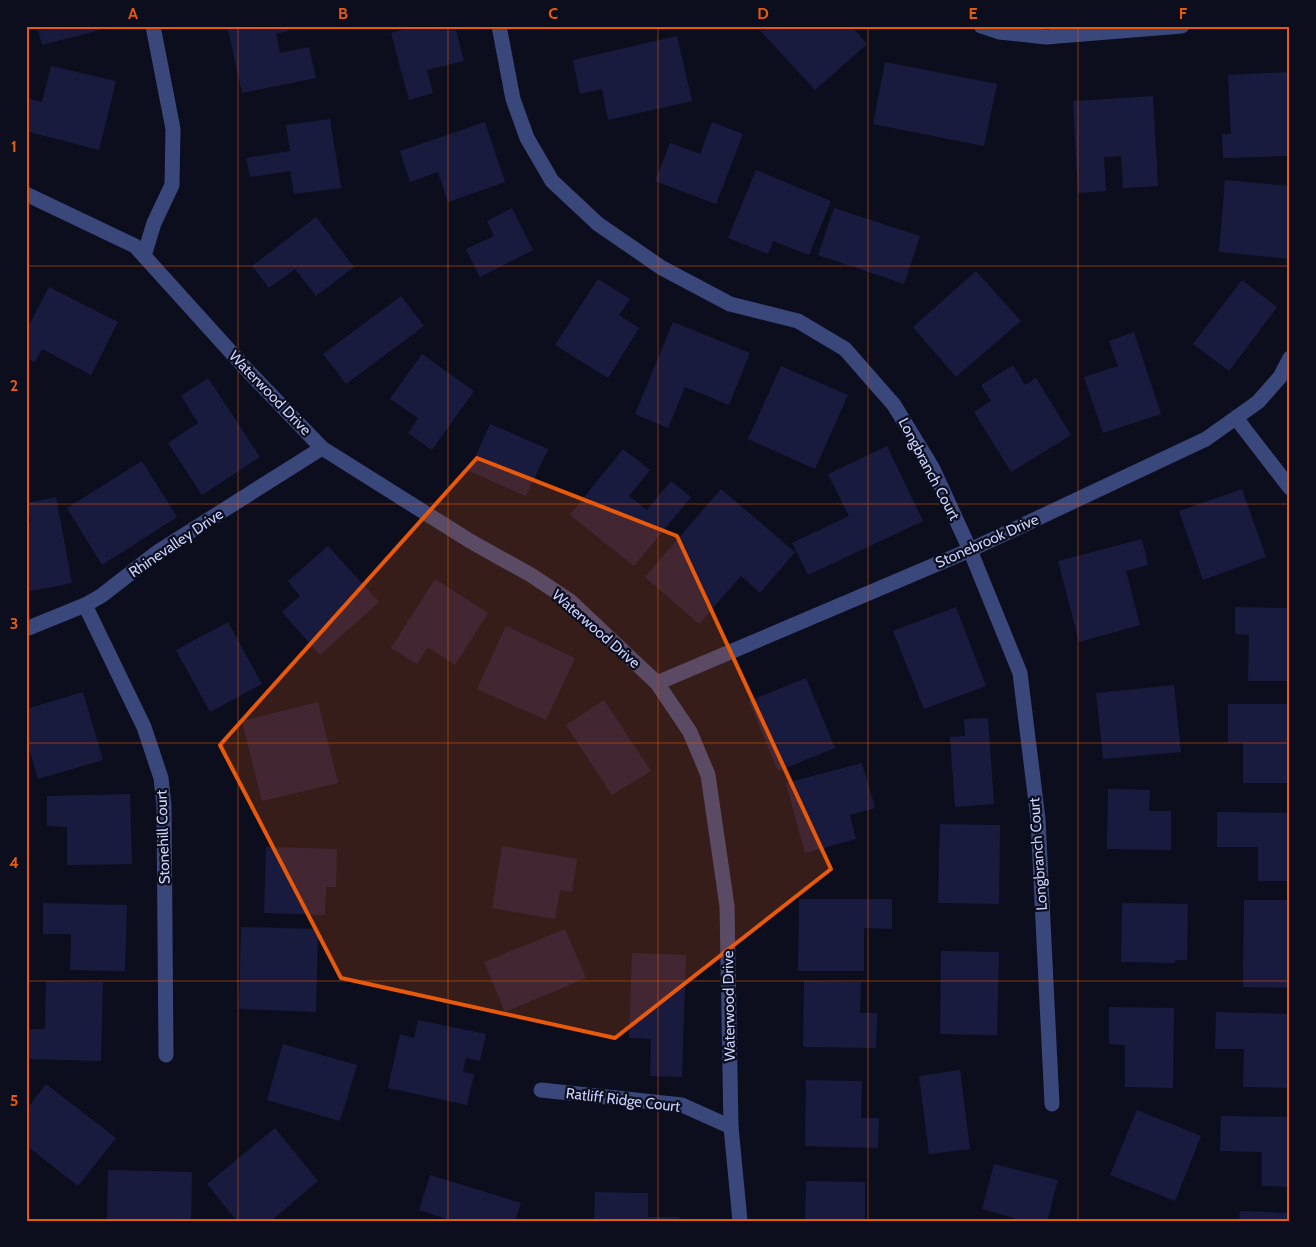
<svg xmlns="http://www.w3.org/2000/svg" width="1316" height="1247" viewBox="0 0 1316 1247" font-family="Cabin,sans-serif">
  <rect width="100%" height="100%" fill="#0c0e1e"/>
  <g fill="#191b3e">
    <polygon points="37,26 112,26 112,27 42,45"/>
    <polygon points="227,26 287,26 288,31 276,34 280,53 309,47 316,78 242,93"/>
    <polygon points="418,26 455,26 464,61 427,70 433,93 409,100 391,33"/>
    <polygon points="756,26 851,26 867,44 815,90"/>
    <polygon points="677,36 692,101 608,120 602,89 580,94 573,60"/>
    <polygon points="885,62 997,84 984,146 873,124"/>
    <polygon points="51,66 116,81 99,150 26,131 26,98 42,102"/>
    <polygon points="1290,72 1290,156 1223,158 1222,134 1231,134 1228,75"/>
    <polygon points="1153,96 1158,186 1123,188 1121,156 1104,157 1106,191 1078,193 1073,101"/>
    <polygon points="330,119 341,188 294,194 290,171 250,177 246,158 290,151 286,125"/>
    <polygon points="485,122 505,182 448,202 438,172 410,182 400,151"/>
    <polygon points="712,122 743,134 716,204 655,181 670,143 700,154"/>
    <polygon points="756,170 831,201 809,255 773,241 768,254 728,238"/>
    <polygon points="1225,180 1290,186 1290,259 1219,252"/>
    <polygon points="512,208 533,250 480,277 466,249 494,236 487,221"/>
    <polygon points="834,208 920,236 904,284 818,255"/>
    <polygon points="316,217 354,267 316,296 295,269 269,288 252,266"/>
    <polygon points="976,271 1021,321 956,377 913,327"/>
    <polygon points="598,279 630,299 619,315 639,328 608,378 555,345"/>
    <polygon points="1242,280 1277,307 1229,371 1193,344"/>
    <polygon points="49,287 118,322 91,375 42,349 35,362 26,358 26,331"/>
    <polygon points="401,296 424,326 346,384 323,354"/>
    <polygon points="673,322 750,353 729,405 685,387 668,428 635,414"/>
    <polygon points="1134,332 1161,414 1103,433 1084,377 1118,366 1109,341"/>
    <polygon points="422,354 474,391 432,450 408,433 418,418 390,399"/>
    <polygon points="1013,365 1025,385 1036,378 1071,435 1011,472 974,412 991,401 981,385"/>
    <polygon points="781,366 848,395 815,469 748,439"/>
    <polygon points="208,378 260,457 202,495 168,443 198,423 181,396"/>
    <polygon points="490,424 548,449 526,496 469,471"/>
    <polygon points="887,446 923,521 808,575 792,543 849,516 828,474"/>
    <polygon points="623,449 650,470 629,496 647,510 671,481 691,497 634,566 570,515"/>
    <polygon points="142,461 177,517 102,565 67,508"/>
    <polygon points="721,489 795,552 760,593 741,576 699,624 645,577"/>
    <polygon points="1242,489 1266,557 1203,580 1179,511"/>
    <polygon points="56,497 72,583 26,592 26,523 31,522 27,503"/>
    <polygon points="1142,539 1148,565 1126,571 1140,625 1079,642 1058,561"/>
    <polygon points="328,546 379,602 320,655 282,612 300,596 288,581"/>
    <polygon points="435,579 488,613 455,665 428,647 417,664 391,648"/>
    <polygon points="956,607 986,686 924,709 893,631"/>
    <polygon points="1235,607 1290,608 1290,681 1248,681 1249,635 1235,634"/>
    <polygon points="228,622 262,684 210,712 176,650"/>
    <polygon points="506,626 575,658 546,720 477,689"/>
    <polygon points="806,678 835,748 778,771 749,701"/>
    <polygon points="1174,685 1181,752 1103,759 1096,693"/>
    <polygon points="83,692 103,760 38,779 26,739 26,709"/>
    <polygon points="604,700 651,771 612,795 566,725"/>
    <polygon points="318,702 338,783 262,801 242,721"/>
    <polygon points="1228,704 1290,704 1290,783 1243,783 1243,743 1228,743"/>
    <polygon points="988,718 994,804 955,807 950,737 965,736 964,719"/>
    <polygon points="862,763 875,808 850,815 856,839 805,853 786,783"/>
    <polygon points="1108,789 1150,790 1149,811 1171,811 1171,850 1107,849"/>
    <polygon points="130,794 132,864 67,865 67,827 47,826 47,796"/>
    <polygon points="1217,812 1290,813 1290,881 1258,881 1258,847 1217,847"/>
    <polygon points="940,824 1000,825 999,904 938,903"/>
    <polygon points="502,846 577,859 572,892 560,890 555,919 492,908"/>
    <polygon points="266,847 337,849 336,887 326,887 325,915 264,913"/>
    <polygon points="799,899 892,899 892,929 864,928 864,971 798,971"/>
    <polygon points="1244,900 1290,900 1290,988 1243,987"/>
    <polygon points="43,903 127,905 125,971 70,970 71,934 43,934"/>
    <polygon points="1122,903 1188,904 1187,960 1175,960 1175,963 1121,962"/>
    <polygon points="241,927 318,929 316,1012 239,1009"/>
    <polygon points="565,929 586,978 505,1012 484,962"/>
    <polygon points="941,951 999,952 997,1035 940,1034"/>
    <polygon points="632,953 686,955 682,1077 650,1076 651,1039 629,1038"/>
    <polygon points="46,981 103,982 101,1061 26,1059 26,1029 45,1029"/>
    <polygon points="804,981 861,982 860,1013 877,1013 876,1048 803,1047"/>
    <polygon points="1109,1007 1174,1008 1173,1088 1125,1087 1125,1045 1109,1044"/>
    <polygon points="1216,1012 1290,1014 1290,1088 1243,1087 1244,1049 1215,1049"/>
    <polygon points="418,1020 486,1034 480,1061 466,1058 463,1072 474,1074 467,1105 388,1088 400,1034 414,1038"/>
    <polygon points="283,1044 357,1065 340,1121 267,1100"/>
    <polygon points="960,1070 970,1149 929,1154 919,1076"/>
    <polygon points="806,1080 862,1081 861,1118 879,1118 878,1148 805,1146"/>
    <polygon points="46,1084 116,1138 78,1186 26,1145 26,1110"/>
    <polygon points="1137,1110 1201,1136 1175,1201 1110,1175"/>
    <polygon points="1221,1116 1290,1117 1290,1187 1262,1186 1262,1152 1220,1151"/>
    <polygon points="275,1128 318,1181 271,1221 237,1221 207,1184"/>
    <polygon points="994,1164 1058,1180 1047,1221 1014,1221 1014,1218 982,1209"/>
    <polygon points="108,1170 192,1172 191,1221 107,1221"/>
    <polygon points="430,1175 521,1203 515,1221 453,1221 419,1210"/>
    <polygon points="806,1181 865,1182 865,1221 805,1221"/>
    <polygon points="595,1192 648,1193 648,1217 679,1217 679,1221 594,1221"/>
    <polygon points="1240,1211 1290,1213 1290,1221 1239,1221"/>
  </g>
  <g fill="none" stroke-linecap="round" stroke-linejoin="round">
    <g stroke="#39477b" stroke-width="15">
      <polyline points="499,26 513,99 527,138 552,181 598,224 662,268 730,304 798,321 845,349 894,405 933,469 970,550 1020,673 1038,819 1052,1104"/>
      <polyline points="981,26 999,32 1046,37 1182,26"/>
      <polyline points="26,194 135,246 248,371 322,448 470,541 531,575 570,601 657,683 690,732 708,775 727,906 731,1127 740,1221"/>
      <polyline points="144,256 154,223 172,185 173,129 153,26"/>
      <polyline points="1236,418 1290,488"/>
      <polyline points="85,605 144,727 161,778 164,806 166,1055"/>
      <polyline points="26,629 85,605 101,596 159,551 322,448"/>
      <polyline points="657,683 970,550 1206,439 1258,402 1280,377 1290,358"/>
      <polyline points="541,1090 682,1105 731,1127"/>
    </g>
  </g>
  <path fill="#e8590c" fill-opacity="0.2" stroke="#e8590c" stroke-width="4" stroke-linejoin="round" d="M477,458l200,78 154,333 -216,169 -274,-60 -121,-233z"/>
  <path fill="none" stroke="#e8590c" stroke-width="1" stroke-opacity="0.55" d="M238,26v1195M448,26v1195M658,26v1195M868,26v1195M1078,26v1195M26,266h1264M26,504h1264M26,743h1264M26,981h1264"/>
  <g text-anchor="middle" stroke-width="4.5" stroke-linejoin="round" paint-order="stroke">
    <g font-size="15" fill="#cad2fd" stroke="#0c0e1e">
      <text transform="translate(270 393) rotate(46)" y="5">Waterwood Drive</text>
      <text transform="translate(929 469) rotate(62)" y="5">Longbranch Court</text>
      <text transform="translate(987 541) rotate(-24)" y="5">Stonebrook Drive</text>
      <text transform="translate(176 543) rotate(-34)" y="5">Rhinevalley Drive</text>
      <text transform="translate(596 629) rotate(41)" y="5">Waterwood Drive</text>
      <text transform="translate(163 837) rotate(-92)" y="5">Stonehill Court</text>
      <text transform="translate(1038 854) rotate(-94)" y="5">Longbranch Court</text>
      <text transform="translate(729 1006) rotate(-91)" y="5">Waterwood Drive</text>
      <text transform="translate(623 1100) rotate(7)" y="5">Ratliff Ridge Court</text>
    </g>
  </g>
  <rect width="1316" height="1247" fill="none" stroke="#0c0e1e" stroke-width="55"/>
  <rect x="28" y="28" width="1260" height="1192" fill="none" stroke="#e8590c" stroke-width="2"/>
  <g font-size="16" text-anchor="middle" font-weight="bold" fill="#e8590c">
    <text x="133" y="19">A</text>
    <text x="343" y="19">B</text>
    <text x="553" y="19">C</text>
    <text x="763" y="19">D</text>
    <text x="973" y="19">E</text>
    <text x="1183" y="19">F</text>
    <text x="14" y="152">1</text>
    <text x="14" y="391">2</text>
    <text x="14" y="629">3</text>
    <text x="14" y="868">4</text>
    <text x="14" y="1106">5</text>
  </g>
</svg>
